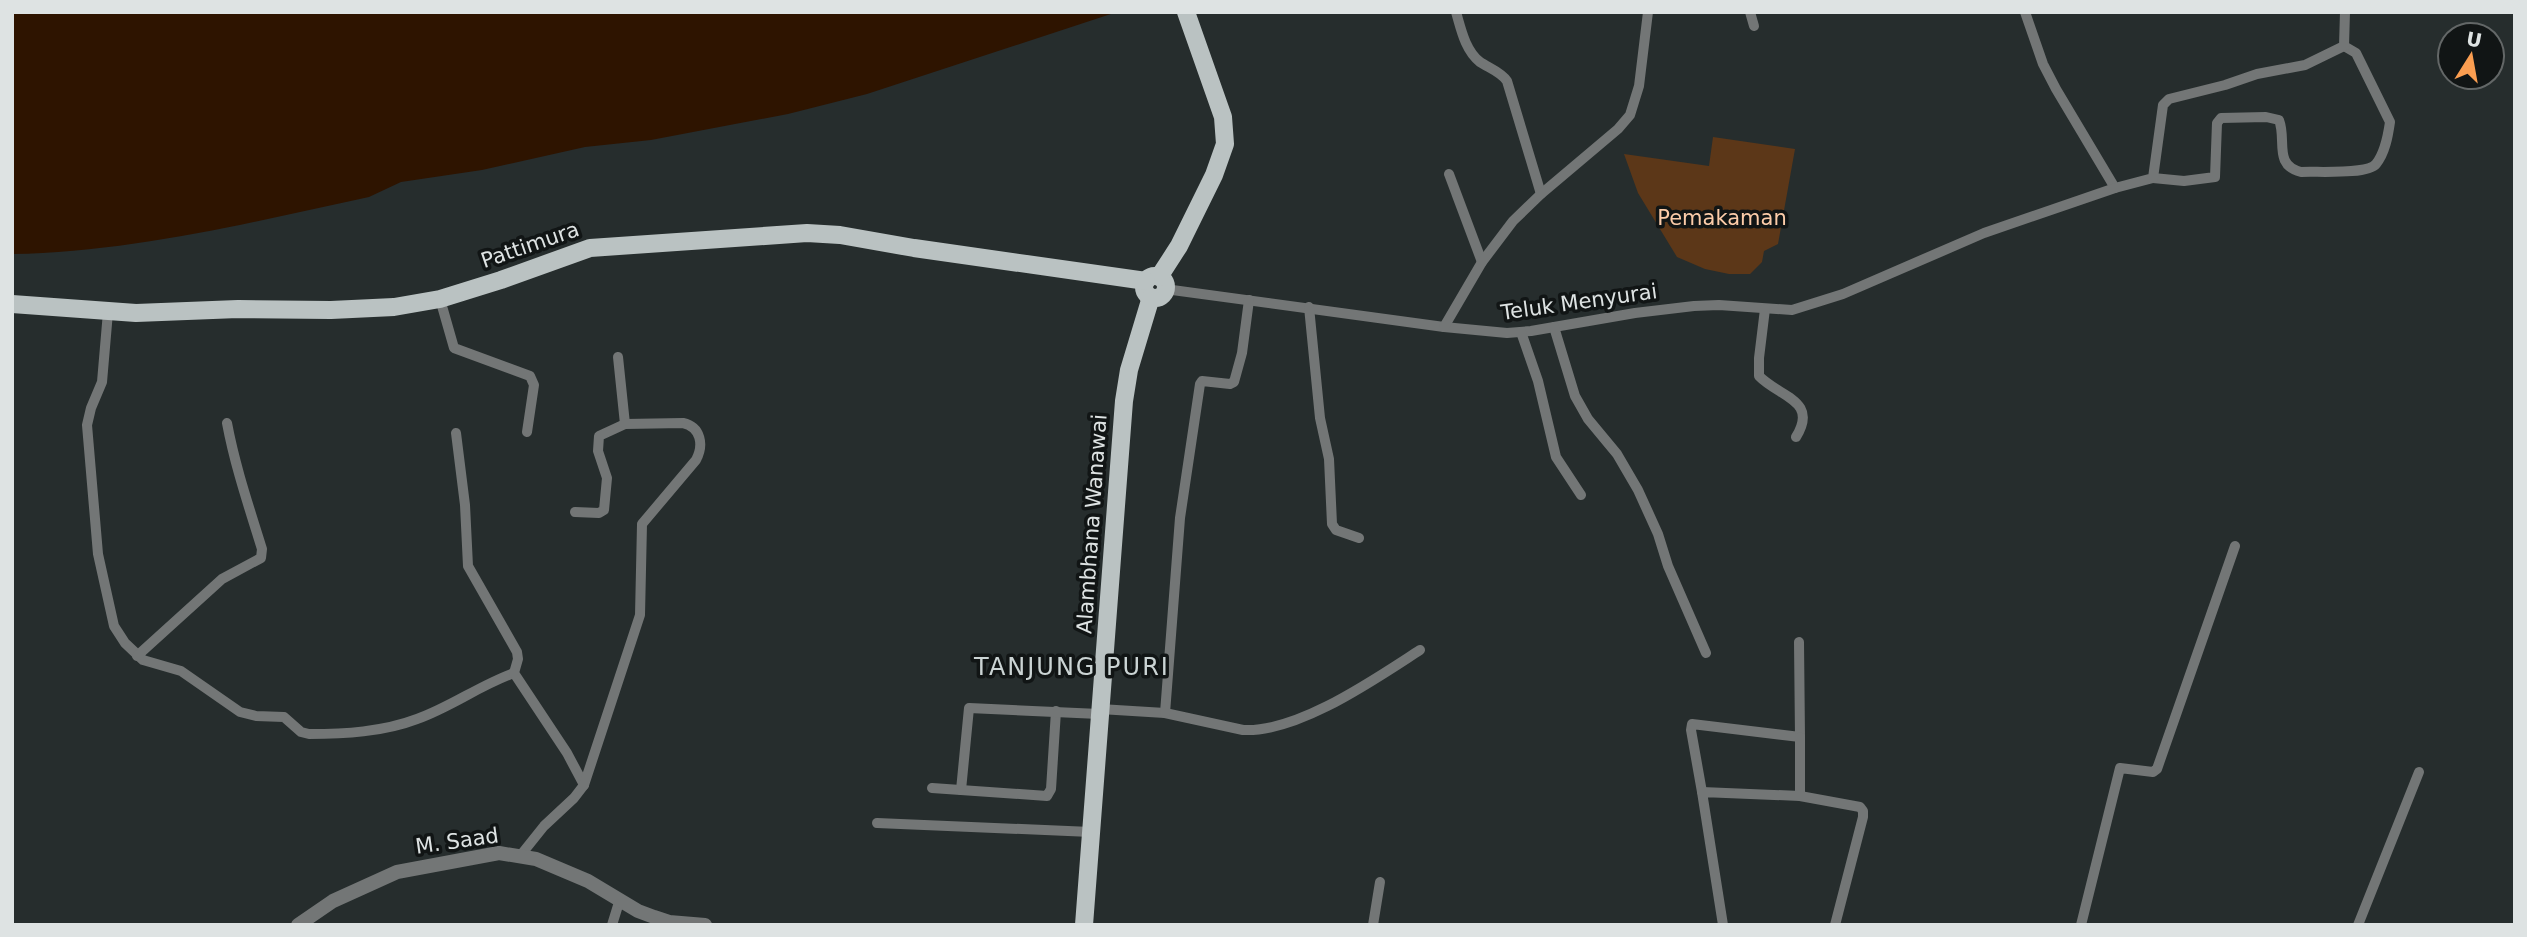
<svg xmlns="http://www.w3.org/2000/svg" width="2527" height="937" viewBox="0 0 2527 937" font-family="'DejaVu Sans',sans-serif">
  <rect width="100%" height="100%" fill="#262d2d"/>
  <polygon fill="#5c3718" points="1713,137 1795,149 1778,244 1764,251 1762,262 1750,274 1729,274 1705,269 1677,257 1638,193 1624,154 1709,166"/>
  <path fill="#2e1400" d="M12,12h1105l-250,82 -79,20 -137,26 -66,7 -103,23 -81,12 -32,15c-117,25 -236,55 -357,57z"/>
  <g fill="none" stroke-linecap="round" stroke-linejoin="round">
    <g stroke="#737676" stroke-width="10">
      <path d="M1456,12c5,17 9,38 24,50 9,6 21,10 27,19l34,113"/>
      <polyline points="1750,12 1754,26"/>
      <polyline points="2025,12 2043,64 2056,89 2115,188"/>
      <polyline points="1449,174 1482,262"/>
      <path d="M2153,178l31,3 31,-4 2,-54 4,-5 45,-1 13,3c8,20 -6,45 22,52 15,-1 66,3 75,-8 9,-11 12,-28 14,-42l-34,-69 -12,-7"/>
      <polyline points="1165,289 1444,327 1507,333 1531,331 1635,313 1694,306 1719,305 1792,310 1843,294 1984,233 2115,188 2153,178 2163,105 2169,99 2225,85 2257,74 2305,65 2344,46 2345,12"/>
      <polyline points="440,299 454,348 530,376 534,385 527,432"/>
      <polyline points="1309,307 1320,418 1329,459 1332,524 1336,530 1359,538"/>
      <path d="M1765,309l-6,49v18c20,21 60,24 37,61"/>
      <path d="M108,312l-6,70 -11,26 -4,17 11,129 16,72 11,17 18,17 38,11 59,41 16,4 28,1 17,15 8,2c35,0 74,-2 108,-15 34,-12 63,-34 97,-46"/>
      <polyline points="1444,327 1482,262 1513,221 1541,194 1618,129 1630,115 1639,86 1648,12"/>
      <polyline points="1554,327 1575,396 1588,419 1617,454 1638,490 1658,534 1668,566 1706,653"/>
      <polyline points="1521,332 1538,381 1556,457 1581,495"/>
      <polyline points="618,357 625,424"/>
      <polyline points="456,433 465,505 468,566 517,652 518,659 514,673 567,753 584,785"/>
      <path d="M137,656l85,-77 39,-21 1,-9c-13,-42 -27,-83 -35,-126"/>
      <path d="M1100,709l65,4 78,17c55,3 132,-51 177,-80"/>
      <polyline points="1165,713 1180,518 1200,384 1202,381 1230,384 1234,382 1242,353 1249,300"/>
      <polyline points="932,788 1047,796 1051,789 1056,711"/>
      <polyline points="961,790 969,708 1099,714"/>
      <polyline points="1702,792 1691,730 1692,724 1800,737 1799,642"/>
      <polyline points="1800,796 1800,737"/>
      <polyline points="877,823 1091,832"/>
      <path d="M520,856l24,-30 30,-28 10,-13 56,-170 2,-91 54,-64c8,-15 5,-33 -13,-37l-58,1 -26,12 -1,15 9,27 -3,32 -5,3 -24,-1"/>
      <polyline points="612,925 620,899"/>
      <polyline points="1373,925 1380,882"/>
      <polyline points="1723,925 1702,792 1800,796 1860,807 1863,811 1863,817 1835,925"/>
      <polyline points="2081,925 2120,768 2153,772 2157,769 2235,546"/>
      <polyline points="2358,925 2419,772"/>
    </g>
    <polyline stroke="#737676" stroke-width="14" points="298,925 333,901 397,872 499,853 536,859 588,881 638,911 654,917 669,922 705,925"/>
    <g stroke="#bac2c2" stroke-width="18">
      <circle cx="1155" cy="287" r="11"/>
      <polyline points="1159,277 1179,246 1214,175 1225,144 1223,117 1186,12"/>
      <polyline points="12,304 136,313 238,309 331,310 394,307 440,299 501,280 590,248 807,233 840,235 914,248 1146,281"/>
      <polyline points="1084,925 1124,401 1129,370 1151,297"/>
    </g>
  </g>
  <g text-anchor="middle" stroke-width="7" stroke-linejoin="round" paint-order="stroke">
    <g font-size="21" fill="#fccca9" stroke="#111515">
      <text x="1722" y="225">Pemakaman</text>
    </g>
    <g font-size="21" fill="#dee3e3" stroke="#111515">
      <text transform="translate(530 245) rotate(-19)" y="7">Pattimura</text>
      <text transform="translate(1579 302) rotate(-8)" y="7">Teluk Menyurai</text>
      <text transform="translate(1092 524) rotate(-86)" y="7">Alambhana Wanawai</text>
      <text transform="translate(457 841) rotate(-8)" y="7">M. Saad</text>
    </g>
    <g font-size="24" letter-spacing="2" fill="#cbd4d4" stroke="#111515">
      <text x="1072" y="675">TANJUNG PURI</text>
    </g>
  </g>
  <rect width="2527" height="937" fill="none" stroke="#dee3e3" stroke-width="28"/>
  <g transform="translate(2471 56) rotate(11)"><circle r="33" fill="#111515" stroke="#636767" stroke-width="2"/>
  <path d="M0-5L12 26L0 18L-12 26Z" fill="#fb9e51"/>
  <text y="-10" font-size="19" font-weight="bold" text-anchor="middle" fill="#dee3e3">U</text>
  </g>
</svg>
